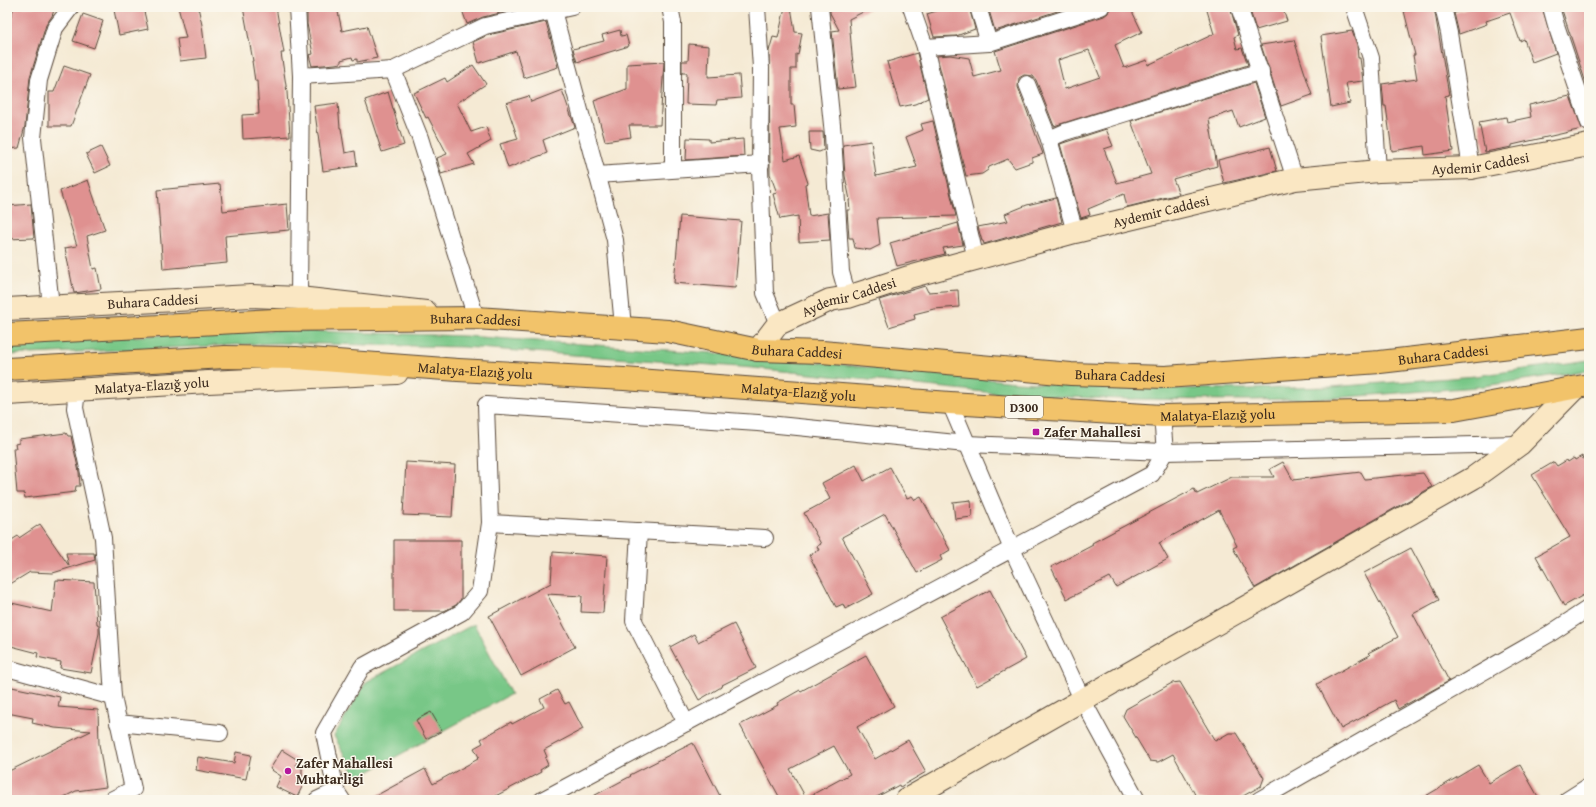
<svg xmlns="http://www.w3.org/2000/svg" width="1596" height="807" viewBox="0 0 1596 807" font-family="'Gentium Book Plus',serif">
  <rect width="100%" height="100%" fill="#fbf7ec"/>
  <filter id="ink" filterUnits="userSpaceOnUse"><feTurbulence type="fractalNoise" baseFrequency=".025" numOctaves="2"/><feDisplacementMap in="SourceGraphic" scale="8" xChannelSelector="R" yChannelSelector="G"/><feConvolveMatrix kernelMatrix="1 2 1 2 8 2 1 2 1" color-interpolation-filters="sRGB"/></filter>
  <filter id="wash" filterUnits="userSpaceOnUse"><feTurbulence type="fractalNoise" baseFrequency=".012" numOctaves="4" result="noise"/><feDisplacementMap in="SourceGraphic" scale="16" xChannelSelector="R" yChannelSelector="G"/><feGaussianBlur stdDeviation="0.9" result="paint"/><feColorMatrix in="noise" values="0 0 0 0 0 0 0 0 0 0 0 0 0 0 0 0 0 1.4 0 .05"/><feComposite in="paint" operator="in"/></filter>
  <g filter="url(#wash)">
    <rect width="100%" height="100%" fill="#f5ead4"/>
    <g fill="#78c787" stroke="#5a7852">
      <polygon points="279,330 465,336 756,356 1016,382 1126,388 1248,389 1331,387 1476,376 1589,360 1589,370 1478,387 1332,398 1249,400 1123,399 1013,395 753,368 463,347 277,343 7,355 7,342"/>
      <polygon points="474,624 511,694 357,778 334,736 366,682"/>
    </g>
    <g id="blocks">
      <g fill="#df9190" fill-rule="evenodd">
        <polygon points="14,7 55,7 52,16 46,25 30,77 25,126 19,148 7,149 7,18 10,19"/>
        <polygon points="128,7 143,7 148,29 119,35 114,10"/>
        <polygon points="178,7 198,7 202,25 206,58 180,61 177,39 186,38"/>
        <polygon points="243,7 276,7 284,53 281,53 287,92 290,136 243,139 242,115 259,114 257,81 255,81 252,61 253,61"/>
        <polygon points="312,7 337,7 342,31 367,26 377,58 357,62 357,59 353,60 352,57 341,60 341,63 335,64 312,66 309,55 313,54 307,24 307,10"/>
        <polygon points="461,7 527,7 483,17 467,24"/>
        <polygon points="785,7 791,7 795,32 802,33 798,55 796,54 796,69 791,69 791,105 794,105 796,127 780,129 785,160 799,156 808,183 805,184 809,216 828,213 830,240 799,242 798,216 780,219 773,194 777,193 770,174 769,51 773,37 778,38"/>
        <polygon points="830,7 873,7 849,19 852,55 856,87 838,89 832,31 839,30 830,13"/>
        <polygon points="949,7 969,7 975,29 956,36 934,37 927,14"/>
        <polygon points="988,7 1070,7 995,31"/>
        <path d="M1110,7h20l12,25 -27,13 9,23 23,-8 1,5 66,-31 -8,-27h24l8,28 -4,2 3,12 5,-1 6,17 -194,61 -18,-46 -3,-4 -9,-1 -5,3 -1,9 25,67 -11,4v4l-17,6 -7,-9 -19,8 -1,3 -6,4 -16,2 -29,-120 13,-1 19,3 5,19 27,-7 -6,-19 109,-35 4,-3zM1089,50l11,27 -35,12 -7,-29z"/>
        <polygon points="1249,7 1282,7 1287,21 1256,30"/>
        <polygon points="1403,7 1434,7 1449,95 1445,96 1453,151 1425,155 1424,146 1392,151 1386,106 1384,106 1382,84 1417,79 1413,55 1415,55"/>
        <polygon points="1473,7 1542,7 1556,53 1532,62 1524,39 1520,41 1510,13 1486,21 1487,24 1459,34 1454,13"/>
        <polygon points="1561,7 1589,7 1589,82 1586,83"/>
        <polygon points="83,14 103,21 94,48 73,41"/>
        <polygon points="546,22 558,67 524,78 516,51 479,63 473,42 488,35"/>
        <polygon points="620,30 621,36 626,35 629,46 577,62 573,49 604,41 602,35"/>
        <polygon points="1352,31 1357,45 1358,58 1360,58 1363,81 1346,83 1350,103 1331,107 1321,36"/>
        <polygon points="1294,40 1312,95 1281,106 1261,45"/>
        <polygon points="689,44 709,46 708,77 739,75 741,98 717,100 716,105 686,104 687,73 682,73 682,61 688,61"/>
        <polygon points="917,53 928,98 915,104 900,107 887,62"/>
        <polygon points="664,62 660,125 629,125 631,137 605,141 594,101 627,89 627,64"/>
        <polygon points="473,65 486,84 457,103 471,132 486,127 491,141 468,154 474,164 441,174 437,158 447,154 428,117 426,118 414,93 445,78 447,82"/>
        <polygon points="64,66 90,75 71,126 49,126 49,92 54,92"/>
        <polygon points="1254,83 1265,117 1239,127 1233,111 1209,119 1217,166 1173,179 1179,194 1127,207 1124,194 1088,209 1090,215 1081,218 1060,144 1106,129 1113,146 1104,149 1117,183 1151,174 1131,121"/>
        <polygon points="562,90 575,127 543,140 547,153 508,168 500,144 518,139 506,103 529,96 531,102"/>
        <polygon points="388,92 404,145 382,152 365,100"/>
        <polygon points="1570,96 1582,129 1512,145 1512,147 1485,152 1479,122 1506,117 1507,122 1531,117 1529,105"/>
        <polygon points="338,103 340,128 341,128 345,153 355,151 357,166 323,171 314,106"/>
        <polygon points="933,121 956,216 877,218 880,245 870,250 855,248 853,238 849,238 847,210 850,210 849,200 850,200 845,176 843,145 871,141 876,176 917,167 906,137 923,130 921,124"/>
        <polygon points="809,132 823,132 824,150 819,152 810,150"/>
        <polygon points="687,138 709,139 709,142 743,139 744,156 686,160"/>
        <polygon points="101,147 110,166 95,173 86,154"/>
        <polygon points="1270,147 1277,171 1224,183 1218,160"/>
        <polygon points="88,180 105,230 87,236 93,269 97,268 101,289 74,293 65,248 77,246 60,191"/>
        <polygon points="220,184 223,211 287,204 289,230 225,236 227,263 163,269 157,190"/>
        <polygon points="1056,198 1062,222 984,244 983,241 982,241 978,227 1008,221 1005,214 1027,205"/>
        <polygon points="31,204 34,238 7,239 7,206"/>
        <polygon points="680,216 741,221 735,288 674,283"/>
        <polygon points="958,223 963,245 943,248 945,254 897,266 890,243"/>
        <polygon points="925,286 928,292 958,290 959,307 934,309 914,314 915,319 889,327 879,300"/>
        <polygon points="66,433 68,436 71,436 79,472 80,486 76,486 75,492 25,498 24,493 17,493 13,448 16,448 15,444 19,443 19,439"/>
        <polygon points="1582,456 1583,459 1589,456 1589,592 1564,606 1536,556 1570,537 1532,475 1554,462 1557,466 1567,460 1568,462 1574,458 1575,460"/>
        <polygon points="406,462 455,465 452,517 403,515"/>
        <polygon points="1283,462 1293,480 1361,472 1365,479 1423,473 1432,487 1255,588 1233,548 1237,546 1219,510 1159,543 1168,559 1116,587 1110,577 1067,599 1051,567 1093,545 1092,543 1194,489 1197,494 1232,477 1274,477 1270,469"/>
        <polygon points="856,465 864,481 890,467 907,498 912,496 915,500 921,497 950,550 940,556 942,560 917,573 885,514 857,529 842,537 873,594 845,609 843,604 836,607 809,555 819,550 817,546 821,544 804,513 830,499 822,483"/>
        <polygon points="971,500 972,517 955,519 953,502"/>
        <polygon points="40,524 69,566 66,553 94,553 95,560 53,573 30,572 7,586 7,543 18,536 19,538"/>
        <polygon points="394,540 461,540 461,599 456,605 444,611 394,611"/>
        <polygon points="1411,548 1439,600 1413,614 1449,681 1398,709 1394,700 1341,729 1317,684 1370,655 1368,653 1398,637 1364,573"/>
        <polygon points="553,552 607,556 603,613 581,612 582,596 547,594 575,647 521,676 489,616 551,583"/>
        <polygon points="56,580 94,582 97,624 99,625 99,633 91,673 60,668 61,662 37,657 38,653 7,645 7,602 52,612"/>
        <polygon points="990,590 1026,659 977,686 940,617"/>
        <polygon points="734,624 756,668 722,685 723,686 699,700 670,647 694,634 698,642"/>
        <path d="M866,655l28,51 -37,21 18,32 33,-19 18,32 -26,15 -1,-2 -28,15h-90l-41,-75 38,-20 -1,-2 23,-13 1,1zM834,746l16,28 -44,24 -16,-29z"/>
        <polygon points="1180,682 1215,741 1229,733 1236,733 1264,778 1261,786 1236,800 1198,800 1173,754 1158,762 1150,761 1123,716 1126,709 1172,683"/>
        <polygon points="7,686 60,697 58,707 98,710 99,744 106,787 76,791 58,800 7,800 7,772 91,731 55,728 32,723 33,718 7,713"/>
        <polygon points="557,690 565,704 569,702 583,729 544,750 547,757 545,758 548,765 540,770 541,772 488,800 368,800 425,769 433,784 478,759 477,758 479,757 474,748 483,743 481,739 511,722 512,724 544,707 540,699"/>
        <polygon points="431,712 442,731 426,739 416,720"/>
        <polygon points="693,743 720,796 712,800 586,800 631,776 630,775"/>
        <polygon points="282,750 298,760 296,765 302,768 302,776 301,780 303,785 297,797 276,787 281,776 270,769"/>
        <polygon points="236,752 251,755 246,779 196,770 198,757 234,763"/>
        <polygon points="1478,765 1489,783 1520,765 1540,800 1419,800"/>
      </g>
    </g>
  </g>
  <g filter="url(#ink)">
    <use href="#blocks" fill-opacity="0" stroke="#574739" stroke-width="1"/>
    <g fill="none" stroke-linecap="round" stroke-linejoin="round">
      <g stroke="#574739" stroke-width="18">
        <g id="street">
          <polyline points="297,7 301,76 299,298"/>
          <polyline points="552,7 615,240 623,327"/>
          <polyline points="670,7 673,22 673,169"/>
          <polyline points="757,7 761,68 760,169 765,293 778,324"/>
          <polyline points="820,7 833,135 841,272 848,297"/>
          <polyline points="911,7 925,47 989,43 1101,7"/>
          <polyline points="978,7 989,43"/>
          <polyline points="1239,7 1295,179"/>
          <polyline points="1354,7 1371,58 1378,171"/>
          <polyline points="1443,7 1449,33 1471,168"/>
          <polyline points="1551,7 1556,25 1589,123"/>
          <polyline points="925,47 976,259"/>
          <polyline points="393,70 485,26 572,7"/>
          <polyline points="301,76 393,70 420,138 476,318"/>
          <polyline points="1027,84 1049,139"/>
          <polyline points="597,175 761,164"/>
          <polyline points="1075,232 1049,139 1065,132 1261,71"/>
          <polyline points="51,306 33,138 39,80 55,28 71,7"/>
          <polyline points="77,390 75,408 103,538 113,697 133,789 111,800"/>
          <polyline points="950,403 1012,549 1082,699 1137,800"/>
          <polyline points="490,523 765,538"/>
          <polyline points="639,531 634,621 686,723"/>
          <polyline points="7,668 113,697"/>
          <polyline points="118,723 220,733"/>
          <polyline points="317,800 336,791"/>
          <polyline points="342,800 336,791 324,733 362,667 462,612 480,591 490,523 486,405 758,423 966,444 1165,452 1520,444"/>
          <polyline points="542,800 1152,474 1165,452 1162,416"/>
          <polyline points="1259,800 1551,633 1589,608"/>
          <polyline points="1567,800 1589,786"/>
        </g>
      </g>
      <g stroke="#574739" stroke-width="24">
        <g id="secondary">
          <path id="s1" d="M7,309l244,-13 48,2 127,14"/>
          <path id="s2" d="M758,350l20,-26 52,-24 18,-3 61,-20 166,-45 220,-53 83,-8 93,-3 118,-23"/>
          <path id="s3" d="M7,394l201,-12 189,-9"/>
          <polyline points="906,800 1473,478 1520,444 1575,388"/>
        </g>
      </g>
      <g stroke="#574739" stroke-width="24">
        <g id="highway">
          <path id="s4" d="M7,334l267,-14 202,-2 192,13 90,19 64,2 249,22 94,3 215,-15 209,-24"/>
          <path id="s5" d="M7,369l218,-12 71,1 162,12 166,9 326,24 212,13 292,-6 135,-25"/>
        </g>
      </g>
      <use href="#street" stroke="#fff" stroke-width="16"/>
      <use href="#secondary" stroke="#fae7c3" stroke-width="22"/>
      <use href="#highway" stroke="#f2c36a" stroke-width="22"/>
    </g>
  </g>
  <g fill="#b5179e" stroke="#fbf7ec" stroke-width="1.5">
    <rect x="1032" y="428" width="8" height="8" rx="2"/>
    <circle cx="288" cy="771" r="4"/>
  </g>
  <g text-anchor="middle" stroke-width="3" stroke-linejoin="round" paint-order="stroke">
    <rect fill="#fbf7ec" stroke="#75685c" stroke-width="1" x="1005" y="396" width="38" height="22" rx="3"/>
    <g font-size="13" font-weight="bold" fill="#3b2a1e">
      <text x="1024" y="412">D300</text>
    </g>
    <g font-size="14" fill="#3b2a1e" stroke="#fbf7ec">
      <text dy="5" stroke="none"><textPath href="#s2" startOffset="757">Aydemir Caddesi</textPath></text>
      <text dy="5" stroke="none"><textPath href="#s2" startOffset="433">Aydemir Caddesi</textPath></text>
      <text dy="5" stroke="none"><textPath href="#s2" startOffset="109">Aydemir Caddesi</textPath></text>
      <text dy="5" stroke="none"><textPath href="#s1" startOffset="146">Buhara Caddesi</textPath></text>
      <text dy="5" stroke="none"><textPath href="#s4" startOffset="469">Buhara Caddesi</textPath></text>
      <text dy="5" stroke="none"><textPath href="#s4" startOffset="793">Buhara Caddesi</textPath></text>
      <text dy="5" stroke="none"><textPath href="#s4" startOffset="1441">Buhara Caddesi</textPath></text>
      <text dy="5" stroke="none"><textPath href="#s5" startOffset="469">Malatya-Elazığ yolu</textPath></text>
      <text dy="5" stroke="none"><textPath href="#s4" startOffset="1117">Buhara Caddesi</textPath></text>
      <text dy="5" stroke="none"><textPath href="#s3" startOffset="145">Malatya-Elazığ yolu</textPath></text>
      <text dy="5" stroke="none"><textPath href="#s5" startOffset="793">Malatya-Elazığ yolu</textPath></text>
      <text dy="5" stroke="none"><textPath href="#s5" startOffset="1213">Malatya-Elazığ yolu</textPath></text>
    </g>
    <g font-size="14" font-weight="bold" fill="#3b2a1e" stroke="#fbf7ec" text-anchor="start">
      <text x="1044" y="437">Zafer Mahallesi</text>
      <text x="296" y="768">Zafer Mahallesi<tspan x="296" dy="16">Muhtarligi</tspan></text>
    </g>
  </g>
  <rect width="1596" height="807" fill="none" stroke="#fbf7ec" stroke-width="24"/>
</svg>
